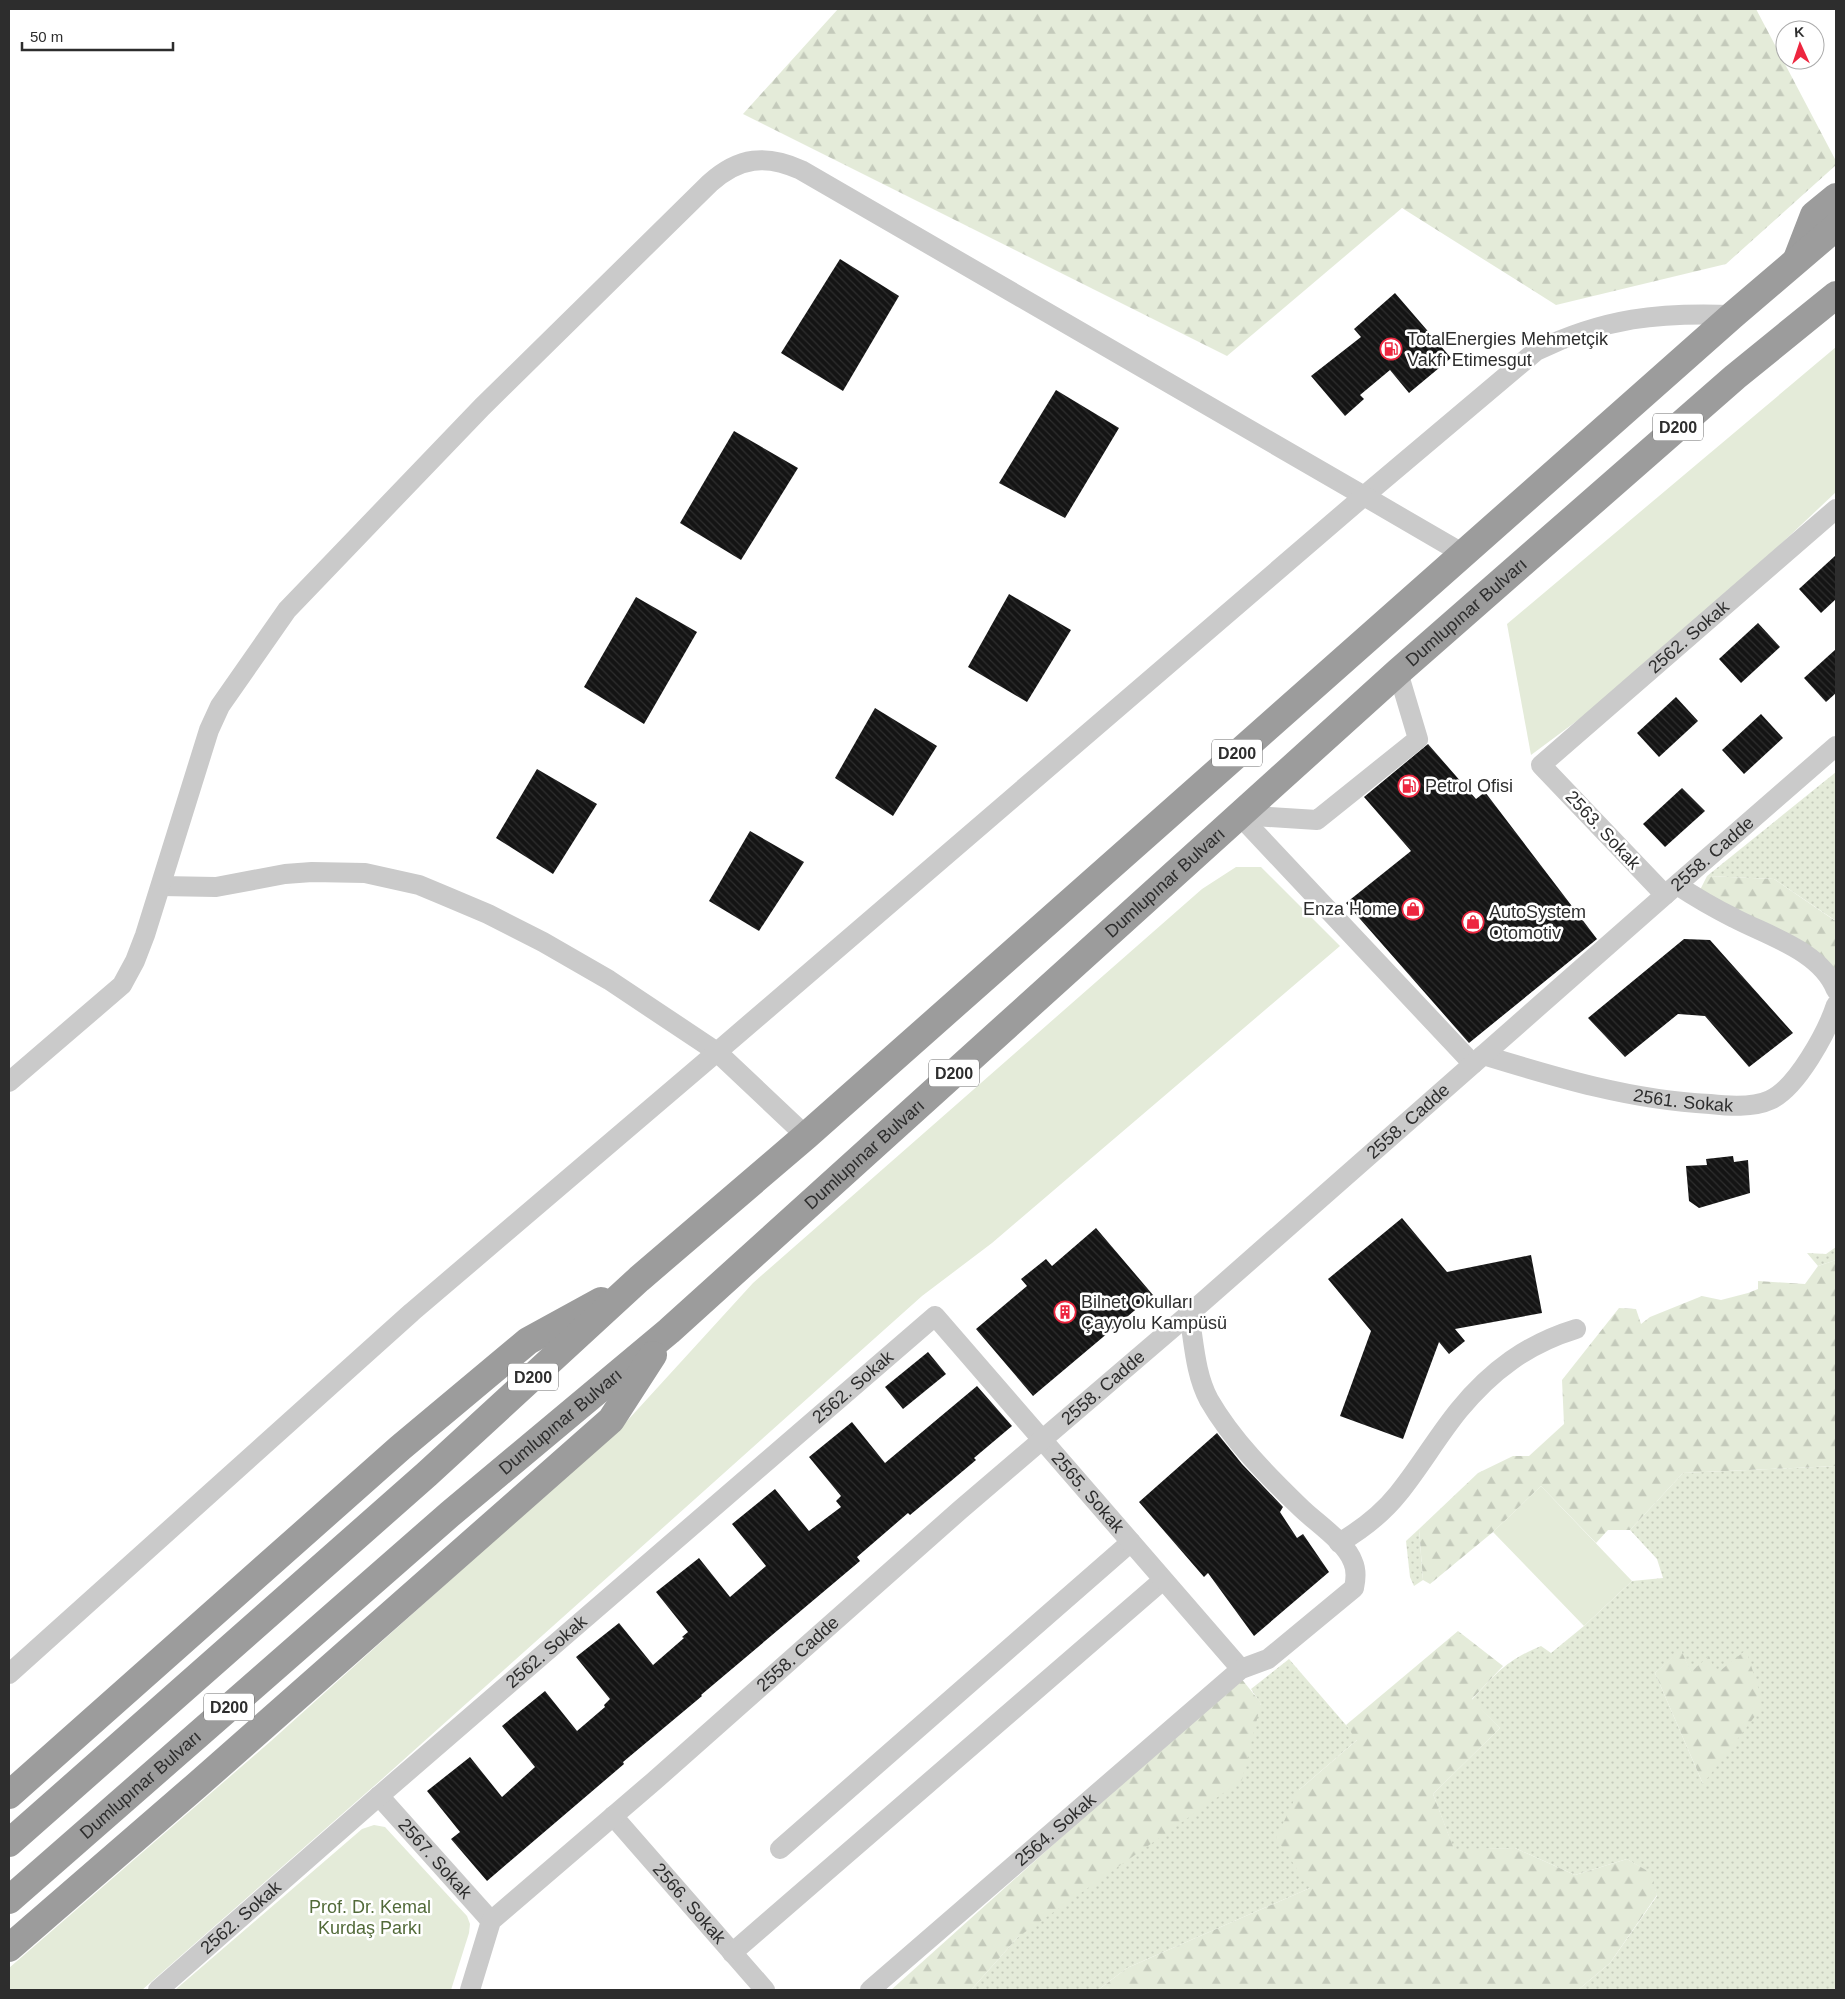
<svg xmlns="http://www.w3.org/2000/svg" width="1845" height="1999" viewBox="0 0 1845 1999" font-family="Arial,sans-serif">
  <defs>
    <pattern id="grass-dots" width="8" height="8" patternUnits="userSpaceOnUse" patternTransform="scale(1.25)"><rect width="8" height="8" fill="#e4ebd9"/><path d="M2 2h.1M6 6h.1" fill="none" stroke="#c4cabb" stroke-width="1.8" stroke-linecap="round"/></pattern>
    <pattern id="forest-firs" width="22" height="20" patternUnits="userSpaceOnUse" patternTransform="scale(1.25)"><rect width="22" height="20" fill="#e4ebd9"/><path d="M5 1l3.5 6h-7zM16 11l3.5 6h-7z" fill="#c4cabb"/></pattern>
    <pattern id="building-back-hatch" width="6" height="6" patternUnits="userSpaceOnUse" patternTransform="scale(1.25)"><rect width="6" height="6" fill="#141414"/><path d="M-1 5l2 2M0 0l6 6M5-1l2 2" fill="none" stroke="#2e2e2e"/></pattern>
  </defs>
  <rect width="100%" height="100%" fill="#fff"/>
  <g fill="url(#grass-dots)" fill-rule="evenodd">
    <polygon points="1836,772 1836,921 1774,879 1707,876"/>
    <polygon points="1836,1247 1836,1260 1818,1266 1807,1253 1826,1254"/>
    <path d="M1836,1466v524h-258l32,-27 47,-67 -7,-23 -23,-14 -52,16 -60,-27 -61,2 -21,-56 67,-66 -28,-28c24,-27 35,-40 69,-54l10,7 33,-27 48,-45 31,-3 -6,-19 -27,-29 53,-57zM1681,1651l10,22 25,1 -13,110 -48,-111z"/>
    <polygon points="1419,1529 1423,1580 1414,1586 1410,1577 1406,1541"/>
    <polygon points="1289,1659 1358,1739 1299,1790 1310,1888 1127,1968 1098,1990 971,1990 1018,1937 1261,1704 1251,1689"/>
  </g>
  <g fill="url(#forest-firs)">
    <polygon points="838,9 1756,9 1836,161 1836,165 1726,264 1556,305 1402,208 1227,356 743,114"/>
    <polygon points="1707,876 1774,879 1834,920 1836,921 1836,971 1700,890"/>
    <polygon points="1836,1260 1836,1466 1683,1473 1630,1530 1608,1530 1596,1543 1541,1486 1493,1532 1430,1584 1423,1580 1419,1529 1478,1473 1513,1456 1529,1456 1564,1424 1562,1380 1619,1308 1636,1309 1641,1324 1650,1317 1702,1296 1721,1300 1748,1293 1758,1289 1758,1281 1805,1284 1818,1266"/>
    <polygon points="1458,1631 1503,1666 1472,1699 1500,1728 1433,1794 1454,1849 1515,1848 1575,1875 1627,1859 1651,1873 1657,1895 1610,1963 1578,1990 1098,1990 1127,1968 1310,1888 1276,1838 1299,1790 1357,1740 1346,1725"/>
    <polygon points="1681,1650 1691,1672 1709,1656 1716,1674 1746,1650 1759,1690 1759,1711 1703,1784 1655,1673"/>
    <polygon points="1240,1677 1261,1703 1242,1780 1018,1937 971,1990 891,1990"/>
  </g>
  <g fill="#e4ebd9">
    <polygon points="1836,347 1836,492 1725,597 1609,697 1531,755 1507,624"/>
    <polygon points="1236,867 1261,867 1340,946 992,1243 922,1296 382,1779 142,1990 9,1990 9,1968 271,1741 627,1421 753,1283 1202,889"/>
    <polygon points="1541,1486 1632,1581 1584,1626 1493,1532"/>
    <polygon points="374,1825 385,1827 467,1916 470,1924 469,1933 451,1990 175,1990 362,1829"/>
  </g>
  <g fill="url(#building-back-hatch)">
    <polygon points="840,259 899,296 843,391 781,353"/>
    <polygon points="1395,293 1451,358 1409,393 1390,370 1360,395 1364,399 1345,416 1311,376 1361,337 1354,329"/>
    <polygon points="1056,390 1119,428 1065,518 999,483"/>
    <polygon points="734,431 798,468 741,560 680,523"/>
    <polygon points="1836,555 1836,599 1821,613 1799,589"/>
    <polygon points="1009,594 1071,630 1027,702 968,667"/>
    <polygon points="636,597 697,632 644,724 584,687"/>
    <polygon points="1758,623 1780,647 1741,683 1719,659"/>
    <polygon points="1836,649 1836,693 1826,702 1804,678"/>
    <polygon points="1676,697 1698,721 1659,757 1637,733"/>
    <polygon points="875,708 937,746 893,816 835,778"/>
    <polygon points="1761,714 1783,738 1744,774 1722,750"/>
    <polygon points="1428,744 1476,799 1485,792 1597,939 1469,1043 1346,903 1411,851 1364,797"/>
    <polygon points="537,769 597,804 553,874 496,838"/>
    <polygon points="1682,788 1705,811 1665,847 1643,824"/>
    <polygon points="750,831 804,862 759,931 709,901"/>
    <polygon points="1684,939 1710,940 1793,1033 1749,1067 1705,1016 1678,1014 1625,1057 1588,1018"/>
    <polygon points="1733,1156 1734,1162 1748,1160 1750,1193 1699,1208 1689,1201 1686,1166 1707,1165 1706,1159"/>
    <polygon points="1402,1218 1447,1272 1531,1255 1542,1313 1455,1329 1465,1341 1449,1354 1439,1342 1403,1439 1340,1416 1371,1331 1328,1279"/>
    <polygon points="1096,1228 1153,1295 1033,1396 976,1329 1027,1286 1021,1279 1046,1259 1052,1266"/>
    <polygon points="928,1352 946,1374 903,1409 885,1387"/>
    <polygon points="977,1386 1012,1426 974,1458 976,1460 951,1481 910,1515 908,1513 857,1557 860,1561 701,1695 702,1696 623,1762 624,1764 487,1881 451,1839 460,1832 427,1791 470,1757 502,1797 535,1767 502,1726 545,1691 577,1731 605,1707 604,1705 610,1699 576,1657 619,1623 653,1665 684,1638 682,1637 688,1632 656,1592 699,1558 730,1597 766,1566 732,1524 775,1489 809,1531 841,1507 836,1501 841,1496 809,1457 852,1422 885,1463"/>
    <polygon points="1217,1433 1242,1464 1283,1507 1280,1512 1297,1538 1303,1534 1329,1572 1254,1636 1208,1573 1204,1577 1139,1502"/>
  </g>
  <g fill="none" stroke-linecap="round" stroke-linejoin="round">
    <g stroke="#cacaca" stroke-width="20">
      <polyline points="1239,815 1473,1064"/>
      <polyline points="1239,815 1317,820 1418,739 1398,672"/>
      <path d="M1677,885c18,12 37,23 57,33 34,18 87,33 102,72"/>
      <polyline points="161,886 216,887 285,874 312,872 365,873 419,885 443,895 488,914 543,942 609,980 717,1052 806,1136"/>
      <path id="s1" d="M1665,895l-124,-130 295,-256"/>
      <path id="s2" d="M1483,1055c75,23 148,45 227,49 18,2 43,4 60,-4 27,-12 57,-68 66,-95"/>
      <path d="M9,1082l113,-97 13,-24 10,-26 64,-205 11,-24 67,-96 195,-203 228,-224c29,-26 56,-29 91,-13l563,326 172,-145c68,-33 123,-39 197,-36"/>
      <path d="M1339,1543c22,-13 43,-29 59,-49 22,-27 39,-57 61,-84 32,-39 68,-66 117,-81"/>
      <polyline points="9,1674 412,1312 717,1052 1364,496 1462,553"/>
      <path id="s3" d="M379,1796l112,125"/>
      <path id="s4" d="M613,1816l152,174"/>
      <polyline points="780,1849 1131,1542"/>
      <polyline points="732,1953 1163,1580"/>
      <path id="s5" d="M158,1990l221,-194 556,-480 306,353"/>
      <path id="s6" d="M470,1990l21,-69 162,-139 307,-272 229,-196 476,-419 171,-149"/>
      <path id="s7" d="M870,1990l371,-321 27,-10 86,-71c2,-9 3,-17 -1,-26 -7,-20 -38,-40 -53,-55 -33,-32 -68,-67 -91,-107 -14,-26 -15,-58 -20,-86"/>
    </g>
    <g stroke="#9c9c9c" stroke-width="28">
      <polyline points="1797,259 1814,215 1836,197"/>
      <polyline points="9,1795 400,1448 528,1341 601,1301"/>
      <polyline points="9,1843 427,1474 639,1279 806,1136 1733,315 1836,227"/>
      <path id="s8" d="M9,1900l441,-386 219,-183 729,-659 337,-295 101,-82"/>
      <polyline points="9,1948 196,1786 611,1420 653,1355"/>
    </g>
  </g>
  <defs>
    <g id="fuel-ring" transform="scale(1.125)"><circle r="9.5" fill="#fff" stroke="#ed263f" stroke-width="1.5"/><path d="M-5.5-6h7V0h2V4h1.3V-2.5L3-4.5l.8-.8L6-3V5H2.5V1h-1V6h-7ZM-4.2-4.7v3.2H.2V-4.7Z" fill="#ed263f"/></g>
    <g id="shop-ring" transform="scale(1.125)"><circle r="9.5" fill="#fff" stroke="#ed263f" stroke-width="1.5"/><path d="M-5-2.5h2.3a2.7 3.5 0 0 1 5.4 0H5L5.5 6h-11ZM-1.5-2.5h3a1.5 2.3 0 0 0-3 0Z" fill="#ed263f"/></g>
    <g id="building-ring" transform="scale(1.125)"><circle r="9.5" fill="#fff" stroke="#ed263f" stroke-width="1.5"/><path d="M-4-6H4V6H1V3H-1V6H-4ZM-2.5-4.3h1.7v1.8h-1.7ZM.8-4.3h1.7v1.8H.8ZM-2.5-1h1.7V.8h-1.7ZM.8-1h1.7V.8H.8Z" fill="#ed263f"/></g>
  </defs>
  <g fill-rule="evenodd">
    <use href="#fuel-ring" x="1391" y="349"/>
    <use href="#fuel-ring" x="1409" y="786"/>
    <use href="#shop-ring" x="1413" y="909"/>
    <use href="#shop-ring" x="1473" y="922"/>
    <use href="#building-ring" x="1065" y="1312"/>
  </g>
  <g text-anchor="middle" stroke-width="5" stroke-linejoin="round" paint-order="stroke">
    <g fill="#fff" stroke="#6c6c6c" stroke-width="1">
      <rect x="1653" y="413.5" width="50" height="27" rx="4"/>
      <rect x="1212" y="739.5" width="50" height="27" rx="4"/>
      <rect x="929" y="1059.5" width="50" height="27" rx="4"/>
      <rect x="508" y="1363.5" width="50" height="27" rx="4"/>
      <rect x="204" y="1693.5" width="50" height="27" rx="4"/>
    </g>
    <g font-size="16" font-weight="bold" fill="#2d2d2d">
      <text x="1678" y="433">D200</text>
      <text x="1237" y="759">D200</text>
      <text x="954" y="1079">D200</text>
      <text x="533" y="1383">D200</text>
      <text x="229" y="1713">D200</text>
    </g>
    <g font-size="18" fill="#2d2d2d" stroke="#fff" text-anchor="start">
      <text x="1407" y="345">TotalEnergies Mehmetçik<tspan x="1407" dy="21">Vakfı Etimesgut</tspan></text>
      <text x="1425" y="792">Petrol Ofisi</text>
      <text x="1397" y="915" text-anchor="end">Enza Home</text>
      <text x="1489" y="918">AutoSystem<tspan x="1489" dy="21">Otomotiv</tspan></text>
      <text x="1081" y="1308">Bilnet Okulları<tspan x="1081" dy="21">Çayyolu Kampüsü</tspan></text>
    </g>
    <g font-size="18" fill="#2d2d2d" stroke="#fff">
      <text dy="6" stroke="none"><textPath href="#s8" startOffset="1945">Dumlupınar Bulvarı</textPath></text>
      <text dy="6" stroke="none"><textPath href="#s1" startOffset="375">2562. Sokak</textPath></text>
      <text transform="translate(1603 830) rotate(47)" y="6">2563. Sokak</text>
      <text dy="6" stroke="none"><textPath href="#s6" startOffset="1694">2558. Cadde</textPath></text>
      <text dy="6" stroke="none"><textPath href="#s8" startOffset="1540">Dumlupınar Bulvarı</textPath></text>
      <text dy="6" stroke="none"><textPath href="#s2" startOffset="206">2561. Sokak</textPath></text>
      <text dy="6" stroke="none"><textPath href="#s6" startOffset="1289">2558. Cadde</textPath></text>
      <text dy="6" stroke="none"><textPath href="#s8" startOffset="1135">Dumlupınar Bulvarı</textPath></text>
      <text dy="6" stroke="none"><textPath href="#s5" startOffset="920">2562. Sokak</textPath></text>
      <text dy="6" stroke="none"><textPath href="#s6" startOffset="884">2558. Cadde</textPath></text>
      <text dy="6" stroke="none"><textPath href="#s8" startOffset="730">Dumlupınar Bulvarı</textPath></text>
      <text dy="6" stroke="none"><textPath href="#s5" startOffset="1262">2565. Sokak</textPath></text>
      <text dy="6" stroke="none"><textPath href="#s5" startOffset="515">2562. Sokak</textPath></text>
      <text dy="6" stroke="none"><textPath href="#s6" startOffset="479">2558. Cadde</textPath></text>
      <text dy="6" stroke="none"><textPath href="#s8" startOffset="175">Dumlupınar Bulvarı</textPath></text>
      <text dy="6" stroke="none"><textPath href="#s7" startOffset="245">2564. Sokak</textPath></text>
      <text dy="6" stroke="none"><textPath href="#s3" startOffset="84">2567. Sokak</textPath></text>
      <text dy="6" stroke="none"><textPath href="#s4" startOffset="116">2566. Sokak</textPath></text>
      <text dy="6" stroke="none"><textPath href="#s5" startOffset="110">2562. Sokak</textPath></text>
    </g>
    <g font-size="18" fill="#526a39" stroke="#fff">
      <text x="370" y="1913">Prof. Dr. Kemal<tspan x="370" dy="21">Kurdaş Parkı</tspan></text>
    </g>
  </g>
  <rect width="1845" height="1999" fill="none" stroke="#2d2d2d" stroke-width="20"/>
  <g transform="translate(1800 45) rotate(357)"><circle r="24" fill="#ffffff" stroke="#ababab"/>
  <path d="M0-4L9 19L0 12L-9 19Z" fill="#ed263f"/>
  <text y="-8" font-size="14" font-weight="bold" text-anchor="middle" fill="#2d2d2d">K</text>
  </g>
  <path d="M22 42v8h151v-8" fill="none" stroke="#2d2d2d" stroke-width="2.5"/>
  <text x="30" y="42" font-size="15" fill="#2d2d2d" stroke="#ffffff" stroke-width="4" paint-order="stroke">50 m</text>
</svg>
